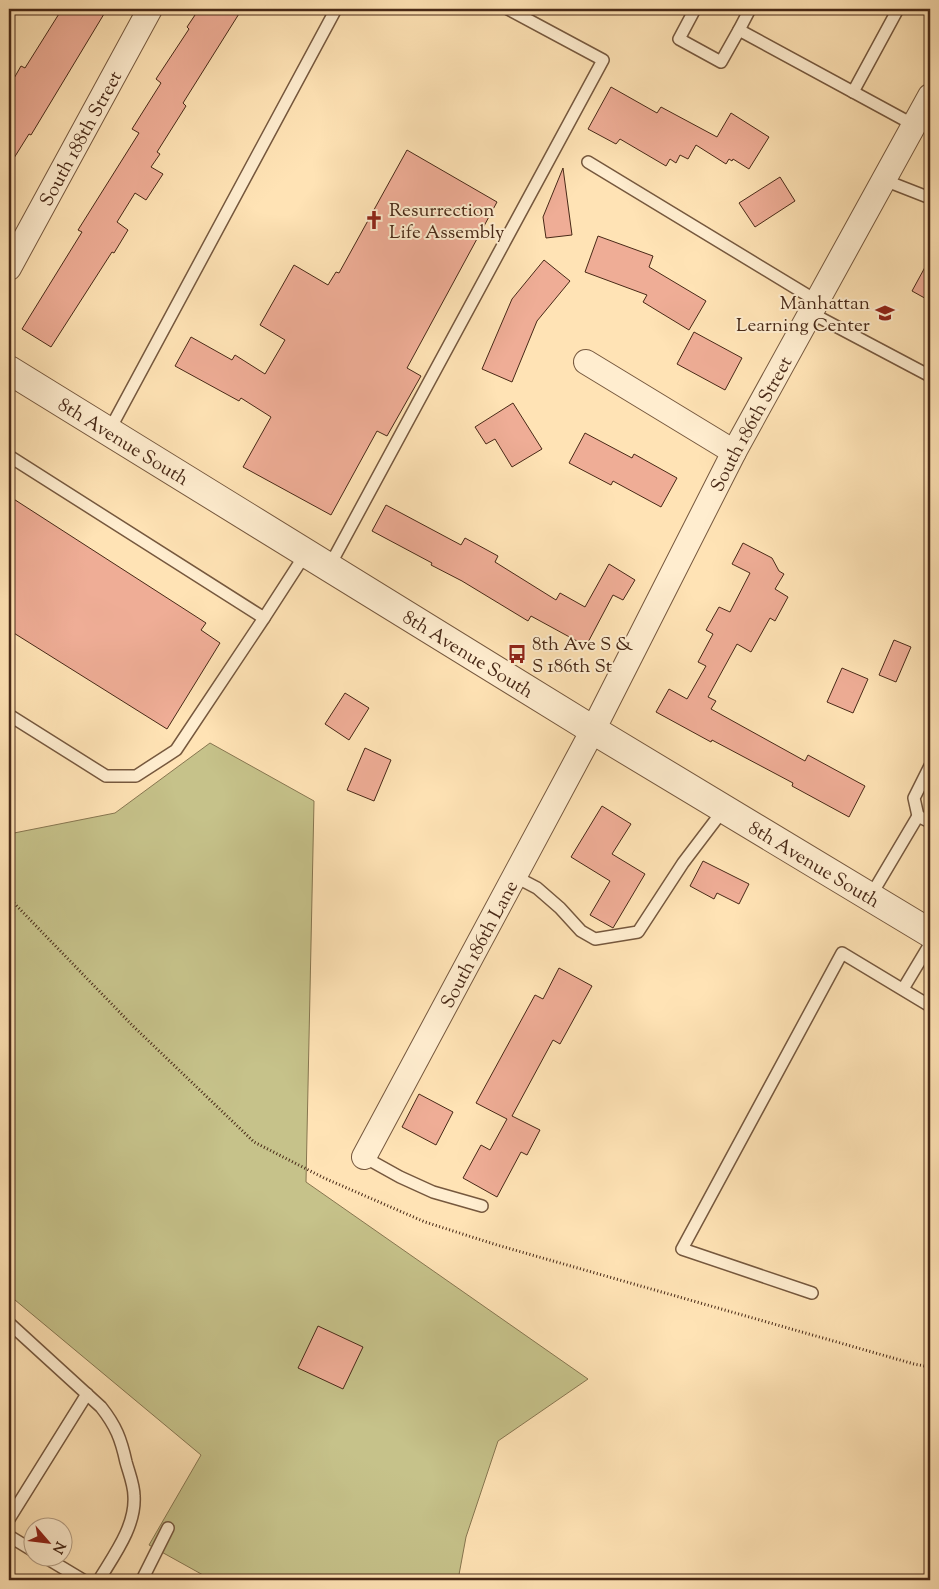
<svg xmlns="http://www.w3.org/2000/svg" width="939" height="1589" viewBox="0 0 939 1589" font-family="'Sorts Mill Goudy',serif">
  <rect width="100%" height="100%" fill="#ffe3b5"/>
  <filter id="stains"><feTurbulence type="fractalNoise" baseFrequency=".004" numOctaves="4"/><feColorMatrix values="0 0 0 0 .2 0 0 0 0 .09 0 0 0 0 .02 0 0 0 .5 -.17"/></filter>
  <radialGradient id="worn" r=".72"><stop offset=".6" stop-color="#630" stop-opacity="0"/><stop offset="1" stop-color="#630" stop-opacity=".3"/></radialGradient>
  <polygon fill="#c6c28a" stroke="#877650" points="210,743 314,801 306,1182 588,1379 498,1441 466,1537 458,1580 212,1580 149,1545 201,1455 9,1295 9,834 115,813"/>
  <g fill="#efad96" stroke="#482917">
    <polygon points="62,9 107,9 31,135 29,134 9,166 9,87 21,66 25,68"/>
    <polygon points="199,9 242,9 183,103 186,106 157,152 160,154 151,167 163,174 146,200 135,193 117,222 128,230 114,253 112,252 51,347 22,329 82,232 78,230 139,133 132,129 161,83 156,79 189,29 187,27"/>
    <polygon points="611,87 657,113 661,107 717,137 731,113 769,137 749,169 733,159 732,161 729,159 726,164 696,145 688,159 680,155 676,163 670,159 666,166 620,139 616,144 588,129"/>
    <polygon points="407,150 497,202 407,368 421,376 387,436 377,431 331,515 243,467 271,417 241,398 239,401 175,366 191,337 232,360 235,355 265,374 285,340 260,325 294,265 328,285 336,272 339,273"/>
    <polygon points="563,168 572,235 546,238 543,217"/>
    <polygon points="780,177 795,201 755,227 739,203"/>
    <polygon points="598,236 653,256 649,267 706,301 689,330 643,302 647,295 585,272"/>
    <polygon points="930,258 930,301 912,291"/>
    <polygon points="544,260 570,281 537,321 512,382 482,369 512,299"/>
    <polygon points="694,332 742,358 725,390 677,364"/>
    <polygon points="513,403 542,449 512,467 495,439 486,444 475,427"/>
    <polygon points="585,433 632,458 634,454 677,478 661,507 613,481 611,485 569,463"/>
    <polygon points="9,496 206,623 201,630 220,643 167,729 9,630"/>
    <polygon points="386,505 461,545 465,538 498,556 495,562 556,600 560,593 585,607 609,564 635,580 623,600 613,595 586,646 531,616 528,621 462,581 431,565 432,563 372,531"/>
    <polygon points="743,543 772,558 779,571 784,574 775,589 788,597 775,621 770,618 751,652 737,644 708,697 716,701 711,709 805,761 808,755 865,786 849,817 792,786 793,783 712,740 711,742 656,712 669,689 687,699 706,666 698,662 713,634 706,630 719,607 730,612 750,573 732,564"/>
    <polygon points="894,640 911,647 896,682 879,675"/>
    <polygon points="842,668 868,679 853,713 827,702"/>
    <polygon points="345,693 369,708 349,740 325,724"/>
    <polygon points="365,748 391,760 374,801 347,790"/>
    <polygon points="602,806 631,824 612,854 645,874 613,928 590,915 610,881 571,857"/>
    <polygon points="703,861 749,884 739,904 717,893 714,899 690,886"/>
    <polygon points="559,968 592,986 560,1044 553,1040 512,1116 540,1130 527,1155 521,1152 497,1197 463,1178 481,1145 490,1150 507,1119 476,1103 535,995 543,999"/>
    <polygon points="419,1094 453,1112 436,1145 402,1127"/>
    <polygon points="318,1326 363,1347 343,1389 298,1368"/>
  </g>
  <g fill="none" stroke-linecap="round" stroke-linejoin="round">
    <g stroke="#76583e" stroke-width="14">
      <g id="service">
        <polyline points="695,9 679,39 721,62 739,30 914,125"/>
        <polyline points="739,30 750,9"/>
        <polyline points="853,92 898,9"/>
        <polyline points="588,162 817,301"/>
        <polyline points="884,180 930,198"/>
        <polyline points="811,313 930,376"/>
        <polyline points="109,431 336,9"/>
        <polyline points="9,456 264,618 306,553"/>
        <polyline points="329,567 603,60 508,9"/>
        <polyline points="9,715 106,776 136,776 176,750 264,618"/>
        <polyline points="918,816 914,798 930,766"/>
        <polyline points="514,876 537,888 560,908 581,931 595,939 638,932 683,863 724,809"/>
        <polyline points="870,897 918,816 930,822"/>
        <polyline points="903,989 930,944"/>
        <polyline points="364,1157 400,1177 433,1192 482,1206"/>
        <polyline points="812,1293 682,1249 842,953 930,1006"/>
        <path d="M9,1323l92,84c15,19 20,32 25,55 3,11 8,23 8,34 2,30 -20,59 -35,84"/>
        <polyline points="9,1519 87,1394"/>
        <polyline points="9,1536 32,1550"/>
        <polyline points="43,1556 83,1580"/>
        <polyline points="142,1580 168,1528"/>
      </g>
    </g>
    <g stroke="#76583e" stroke-width="26">
      <g id="minor">
        <path id="s1" d="M9,268l141,-259"/>
        <polyline points="586,362 734,452"/>
        <path id="s2" d="M364,1157l229,-427 141,-278 196,-356"/>
      </g>
    </g>
    <g stroke="#76583e" stroke-width="30">
      <g id="tertiary">
        <path id="s3" d="M9,370l584,360 337,203"/>
      </g>
    </g>
    <polyline stroke="#482917" stroke-width="3" stroke-dasharray="1 2.5" stroke-linecap="butt" points="9,898 133,1026 254,1142 324,1178 425,1222 497,1245 914,1364 930,1367"/>
    <use href="#service" stroke="#ffedcf" stroke-width="11"/>
    <use href="#minor" stroke="#ffedcf" stroke-width="24"/>
    <use href="#tertiary" stroke="#ffedcf" stroke-width="28"/>
  </g>
  <defs>
    <g id="church-bare" transform="scale(1.5)"><path d="M-1.2-6h2.4v3.5h3.3v2.4h-3.3V6h-2.4V-.1h-3.3v-2.4h3.3Z" fill="#8f2418" stroke="#ffedcf" stroke-width="2.5" paint-order="stroke"/></g>
    <g id="school-bare" transform="scale(1.5)"><path d="M0-5L7-2L0 1L-7-2ZM-4 1L0 2.5L4 1V4Q0 6-4 4Z" fill="#8f2418" stroke="#ffedcf" stroke-width="2.5" paint-order="stroke"/></g>
    <g id="bus-bare" transform="scale(1.5)"><path d="M-5-6H5V4H4V6H2V4H-2V6H-4V4H-5ZM-3.5-4V0h7V-4ZM-3.5 1.2v1.5H-2V1.2ZM2 1.2v1.5H3.5V1.2Z" fill="#8f2418" stroke="#ffedcf" stroke-width="2.5" paint-order="stroke"/></g>
  </defs>
  <g fill-rule="evenodd">
    <use href="#church-bare" x="374" y="220"/>
    <use href="#school-bare" x="885" y="313"/>
    <use href="#bus-bare" x="517" y="654"/>
  </g>
  <g text-anchor="middle" stroke-width="4" stroke-linejoin="round" paint-order="stroke">
    <g font-size="19" fill="#482917" stroke="#ffedcf">
      <text dy="7" stroke="none"><textPath href="#s1" startOffset="148">South 188th Street</textPath></text>
      <text dy="7" stroke="none"><textPath href="#s2" startOffset="829">South 186th Street</textPath></text>
      <text dy="7" stroke="none"><textPath href="#s3" startOffset="135">8th Avenue South</textPath></text>
      <text dy="7" stroke="none"><textPath href="#s3" startOffset="540">8th Avenue South</textPath></text>
      <text dy="7" stroke="none"><textPath href="#s3" startOffset="945">8th Avenue South</textPath></text>
      <text dy="7" stroke="none"><textPath href="#s2" startOffset="242">South 186th Lane</textPath></text>
    </g>
    <g font-size="19" fill="#482917" stroke="#ffedcf" text-anchor="start">
      <text x="389" y="216">Resurrection<tspan x="389" dy="22">Life Assembly</tspan></text>
      <text x="870" y="309" text-anchor="end">Manhattan<tspan x="870" dy="22">Learning Center</tspan></text>
      <text x="532" y="650">8th Ave S &amp;<tspan x="532" dy="22">S 186th St</tspan></text>
    </g>
  </g>
  <rect width="939" height="1589" fill="none" stroke="#ffe3b5" stroke-width="30"/>
  <rect x="10" y="10" width="919" height="1569" fill="none" stroke="#482917" stroke-width="2.5"/>
  <rect x="15" y="15" width="909" height="1559" fill="none" stroke="#482917"/>
  <g transform="translate(48 1542) rotate(118)"><circle r="24" fill="#ffedcf" stroke="#b69f85"/>
  <path d="M0-4L9 19L0 12L-9 19Z" fill="#8f2418"/>
  <text y="-8" font-size="14" font-weight="bold" text-anchor="middle" fill="#482917">N</text>
  </g>
  <rect width="100%" height="100%" filter="url(#stains)"/>
  <rect width="100%" height="100%" fill="url(#worn)"/>
</svg>
